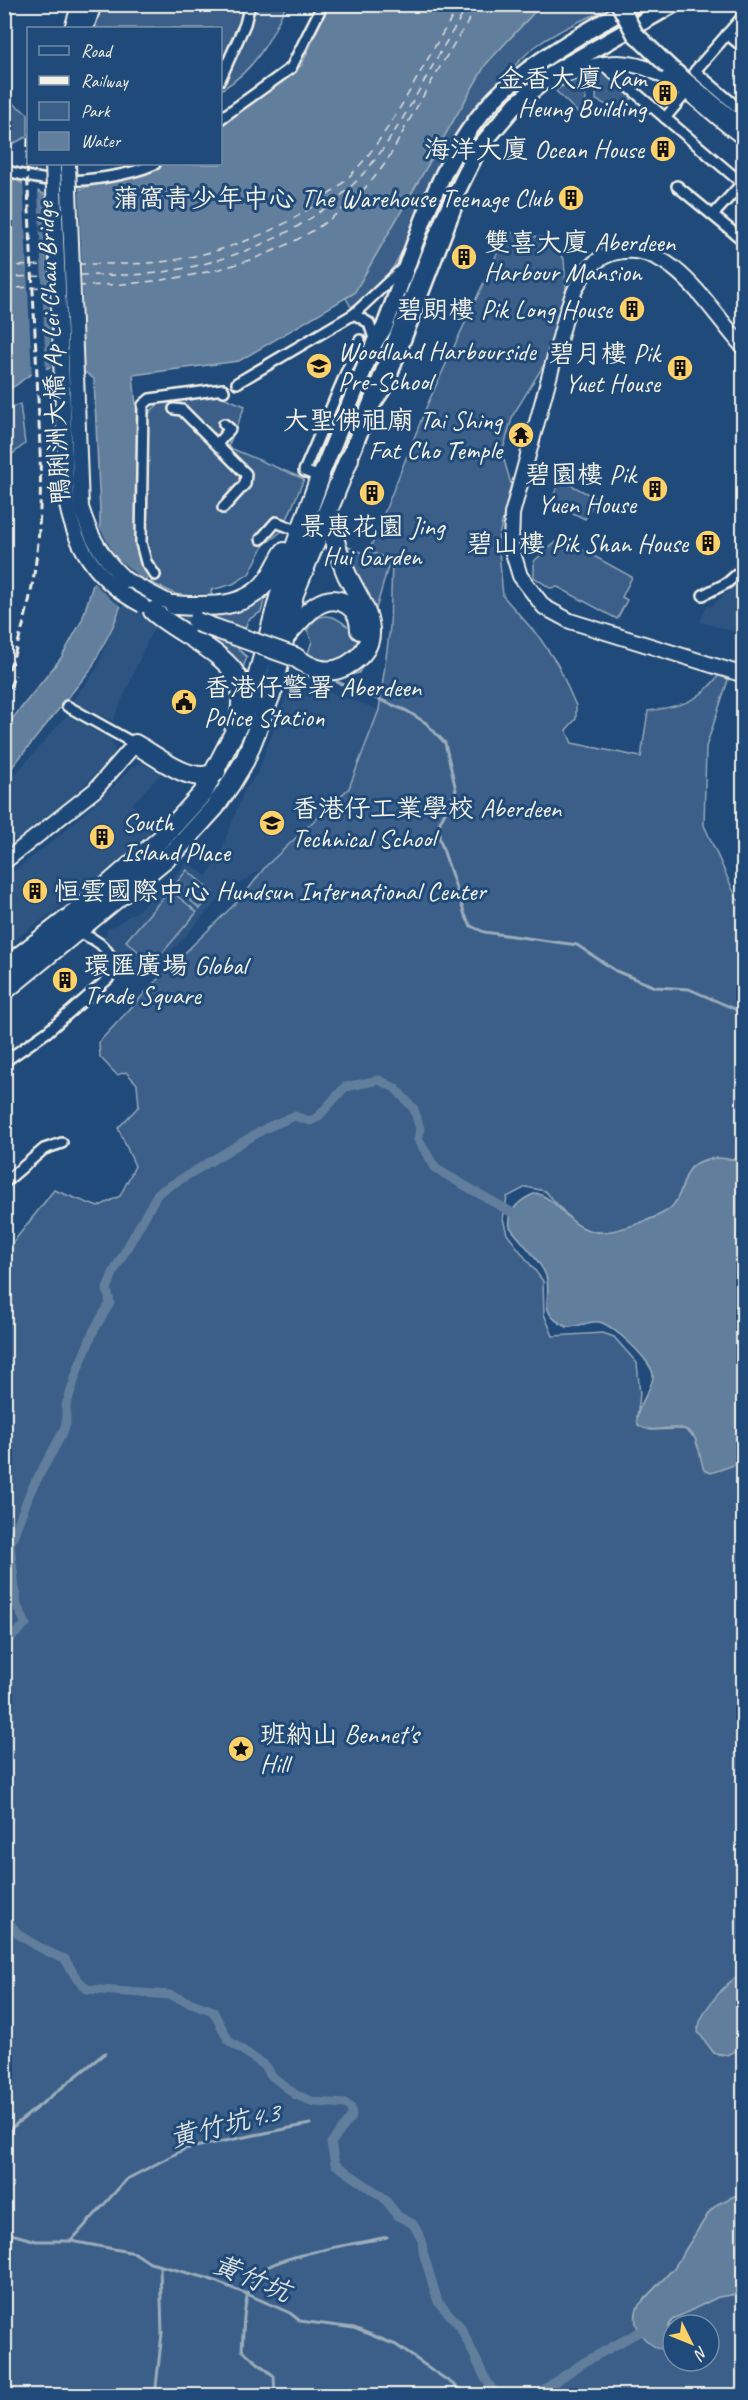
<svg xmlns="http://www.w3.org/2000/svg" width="748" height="2400" viewBox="0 0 748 2400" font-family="Caveat,'LXGW WenKai TC',sans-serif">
  <rect width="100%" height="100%" fill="#1f4a7a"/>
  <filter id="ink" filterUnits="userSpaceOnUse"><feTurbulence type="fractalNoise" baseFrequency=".0167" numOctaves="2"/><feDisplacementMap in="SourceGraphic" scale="12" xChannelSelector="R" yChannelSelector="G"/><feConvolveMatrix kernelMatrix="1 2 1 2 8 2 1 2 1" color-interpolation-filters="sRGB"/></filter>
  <g filter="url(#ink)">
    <g fill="#2d5581">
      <polygon points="743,577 743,634 700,622 706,607 713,605"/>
      <polygon points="143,579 157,590 183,599 203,626 160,625 152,631 113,721 72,702 97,668 122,602"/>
      <polygon points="293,678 379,710 349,788 265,867 224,893 155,970 129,971 104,940 107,930 137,911 164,887 188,861 206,876 217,861 244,791 257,774"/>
      <polygon points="67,715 111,739 116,754 76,793 16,841 5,827 5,786"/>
      <polygon points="142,763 161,774 132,804 155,827 96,881 9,944 11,947 5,953 5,878 60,835 114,786 132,767"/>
    </g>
    <g fill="#3a5f88" stroke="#97a8b8" stroke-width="1.5" fill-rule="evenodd">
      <path d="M102,5h184c-15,34 -31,65 -65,85l-1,-62h-125z"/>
      <path d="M541,5h81c-29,9 -60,23 -86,41 -9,6 -16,15 -24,22 -37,37 -61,72 -83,120 -23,50 -27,87 -78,119l-5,-9 8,-5 132,-229z"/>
      <polygon points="603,72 633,97 620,111 596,100 597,73"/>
      <polygon points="583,76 586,100 580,115 555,90"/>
      <polygon points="4,97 28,114 28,136 5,148"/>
      <path d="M507,232l38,6 19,21 2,30 -21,74 -32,52 -11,38 9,31 -13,56 5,56 36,41 19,28 18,41v13l-10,11 6,13 69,14 7,-46c33,-5 50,-8 71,-36l10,2 -23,70 -2,78 33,74 6,4v254c-13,6 -30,-3 -44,5 -18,11 -14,27 -25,43 -7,11 -62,29 -76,27 -8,-1 -16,-4 -22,-7l-31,-34 -19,-4 -19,10 -4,22 4,15 36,47 1,33 9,22 50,-3 11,4 23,26 3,31 -3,23 13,13 34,-1 11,9 3,10 36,17 9,-8v516l-27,26 -18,29 16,25 8,2 21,-8v145l-25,12 -8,7 -36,57 -30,31 -8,24 9,16 19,9c8,-8 1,-20 9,-29l45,-22 25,-4v102h-738l-1,-1141 50,-64 44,17 22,-11 15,-30 -17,-38 21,-22 -2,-22 -11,-12 -9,3 -17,-18 -1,-15 56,-60 89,-87 21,-28 84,-79 30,-78 11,-83 2,-66 -23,-10 59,-148zM673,2325h36v36h-36z"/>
      <path d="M218,392l2,4 25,10 -17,41 76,32 -22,52 -18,14 -15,29 -16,10 -22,6 1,8 -34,-3 -28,-13 10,-6 -12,-20 -3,-13 1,-124c10,-25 49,-23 72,-27z"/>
      <polygon points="20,404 25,444 5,460 5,410"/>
      <polygon points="561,480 596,498 585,519 550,502"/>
      <polygon points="561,538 632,577 622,597 627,600 617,619 558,587 550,588 534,577 534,561"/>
      <path d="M348,547l41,16 -18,64 3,14 -15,32 -30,7 -27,-8 10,-31 -5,-11c11,-19 25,-17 40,-4l26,-18 -4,-12 -25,-40z"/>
      <polygon points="266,594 261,612 248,620 238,649 247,657 241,673 199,637 204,630 205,615"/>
      <polygon points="187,870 213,893 200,909 174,886"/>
      <polygon points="170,890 197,912 153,964 126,941"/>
    </g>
    <g fill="#627e9d" stroke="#9cacbb" stroke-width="1.5">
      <path d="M328,5h213l-55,59 -132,229 -115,68 -106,14 4,41 -1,128 14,32 -26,21 -10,27 -23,45 -86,107v-48l56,-70 21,-38 13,-42 5,-32v-33l-6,-134c-19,-17 -44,-16 -66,-3 -9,6 -12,12 -23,14v-215l43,21 26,-5 87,-27h59l1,-42 81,-57z"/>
      <path d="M717,1158l26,2 1,297 -10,8 -23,8 -7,-3c-4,-10 -4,-22 -9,-32 -12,-22 -41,0 -57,-13 -5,-16 13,-32 15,-48 2,-14 -41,-53 -54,-55 -10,-2 -21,6 -32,5 -32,-15 -14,-29 -21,-51 -5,-15 -27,-36 -36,-49 -3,-18 11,-28 26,-34 24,6 31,35 61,39 15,2 69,-15 77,-28 16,-24 5,-42 43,-46z"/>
      <path d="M743,1973v74l-15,8 -14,-2 -16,-21c1,-20 28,-50 45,-59z"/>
      <path d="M743,2192v101l-25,4 -45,22 -4,6 -2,22 -6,2c-18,-5 -32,-27 -22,-44l35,-37 36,-57 8,-7z"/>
    </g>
    <g fill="#1f4a7a">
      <polygon points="23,179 38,189 46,373 32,378"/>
      <polygon points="79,186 85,376 67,368 51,371 45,192"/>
      <polygon points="97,523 115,556 146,583 126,599 123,607 112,600 91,580"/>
    </g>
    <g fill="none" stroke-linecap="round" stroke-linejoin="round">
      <g stroke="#9cacbb" stroke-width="3">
        <polyline points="337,682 407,711 426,723 445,743 456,790 440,822 439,837 465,915 471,926 484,932 577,945 616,971 655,987 689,989 744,1013"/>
        <polyline points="4,2134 105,2053"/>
        <polyline points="4,2232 36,2241 71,2241 135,2253 150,2263 207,2278 247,2294 290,2313 300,2321 354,2328 396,2345 470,2396"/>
        <polyline points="71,2241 127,2179 185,2149 310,2124"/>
        <polyline points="155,2396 162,2333 160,2266"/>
        <path d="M275,2396l-1,-20 -32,-26c2,-23 0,-52 13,-73 12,-21 106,-34 132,-40"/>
      </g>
      <g stroke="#627e9d" stroke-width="9">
        <polyline points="4,1644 26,1624 17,1606 10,1544 31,1490 62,1434 66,1424 66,1406 79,1366 94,1330 110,1303 107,1289 114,1271 158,1193 266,1128 294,1116 310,1121 318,1117 345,1087 379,1080 395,1088 414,1109 420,1129 418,1139 436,1169 511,1212"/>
        <path d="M4,1919c9,4 10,13 17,17 15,10 27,17 44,23l12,20 10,10 83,6 43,16 16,30 35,24 8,11 24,19 18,7 32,2 5,4 1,8 -21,27 4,21 49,34 14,18 15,8 9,16 1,12 15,50 22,24 25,52 12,18"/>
        <polyline points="534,2396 583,2363 639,2332"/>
      </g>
      <g stroke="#dee0dd" stroke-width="1.5" stroke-dasharray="8 6" stroke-linecap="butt">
        <path d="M77,264c30,0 61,1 91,-3 73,-11 150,-44 197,-102 38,-47 62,-105 96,-155"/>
        <polyline points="4,266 51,265"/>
        <path d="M79,275c26,0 53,1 78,-2 85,-12 172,-49 223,-120 34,-47 57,-101 90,-149"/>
        <polyline points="4,277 51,276"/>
        <path d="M77,286c113,-2 236,-24 307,-121 10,-15 18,-32 27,-48 22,-38 44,-77 69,-113"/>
        <polyline points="4,288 52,287"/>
      </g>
      <g stroke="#f4f1e8" stroke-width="14">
        <g id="street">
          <polyline points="744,15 695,71 744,113"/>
          <polyline points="727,34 744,48"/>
          <polyline points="603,65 744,185"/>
          <polyline points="220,80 245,24 250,4"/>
          <polyline points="665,118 687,92"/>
          <polyline points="220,119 291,68 323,4"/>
          <path d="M4,170c15,4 31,9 46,10 29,3 79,-4 105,-16"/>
          <polyline points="677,186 744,241"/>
          <polyline points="713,215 744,181"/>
          <polyline points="354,314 369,323 375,342"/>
          <polyline points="237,383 354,314 404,267"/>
          <polyline points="374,407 388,386 459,201"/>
          <polyline points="174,409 182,410 246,474 245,484 223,508"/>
          <polyline points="217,444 230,429 224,424"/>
          <polyline points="320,477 304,471 360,340"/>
          <polyline points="261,539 276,522 299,531"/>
          <polyline points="155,575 146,562 141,543 143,405 150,399 223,389 224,391"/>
          <polyline points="703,595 727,583 744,568"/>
          <polyline points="67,706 135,744"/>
          <path d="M4,1062l43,-30 61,-53c14,-23 -10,-41 -31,-46"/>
          <polyline points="4,1183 44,1149 62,1143"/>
        </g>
      </g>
      <g stroke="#f4f1e8" stroke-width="18">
        <g id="secondary">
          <polyline points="72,28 80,4"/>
          <polyline points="86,28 94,4"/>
          <path d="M547,81c23,-7 47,-18 71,-18 52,1 87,48 126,75"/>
          <path d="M744,348c-33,-36 -74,-112 -131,-95 -26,8 -37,31 -45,55l-56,206 -1,32 9,30 24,31 26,14 174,54"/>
          <polyline points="126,580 174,605"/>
          <polyline points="4,862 95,790 135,744"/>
        </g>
      </g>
      <g stroke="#f4f1e8" stroke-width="20">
        <g id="primary">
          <polyline points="669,67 744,129"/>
          <polyline points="349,459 445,216 478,149 516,104 556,71 674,4"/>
          <path d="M320,477l55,-135 9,-14c34,-86 56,-188 131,-248 37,-30 79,-53 120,-76"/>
        </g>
      </g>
      <g stroke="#f4f1e8" stroke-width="22">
        <g id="highway">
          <path d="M174,605c33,2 71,5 93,-24 7,-9 11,-20 17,-29"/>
          <path d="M153,611c23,22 82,44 88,76 1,9 0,20 -1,29"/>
          <path d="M286,636c15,-17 37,-48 62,-31 9,6 12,15 12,25"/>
          <path d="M295,657c15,11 32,19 51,9 45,-25 16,-61 1,-91 -9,-20 -14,-41 -20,-62"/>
          <path d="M135,744c21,11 57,43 81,28"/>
          <polyline points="4,968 79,910 163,837 203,793 251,700 286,572 320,477"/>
          <polyline points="4,991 177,849 215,807 230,785 245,760 274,687 294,594 349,459"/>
        </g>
      </g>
      <use href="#street" stroke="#1f4a7a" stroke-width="9"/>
      <use href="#secondary" stroke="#1f4a7a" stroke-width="14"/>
      <use href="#primary" stroke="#1f4a7a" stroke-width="15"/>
      <use href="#highway" stroke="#1f4a7a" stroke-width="18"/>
      <g stroke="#f4f1e8" stroke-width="3" stroke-dasharray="9 4.5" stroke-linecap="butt">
        <path d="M4,682c44,-110 38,-191 33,-306 -3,-70 -7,-140 -10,-210l1,-29"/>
        <polyline points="4,700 15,675"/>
      </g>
      <g stroke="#f4f1e8" stroke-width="18" stroke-linecap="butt">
        <g id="secondary-bridge">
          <path d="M53,164l14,341c9,45 34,79 75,100"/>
          <path d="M68,164l13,343c9,30 22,52 45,73"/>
        </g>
      </g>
      <g stroke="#f4f1e8" stroke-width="20" stroke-linecap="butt">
        <polyline id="primary-bridge" points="619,4 635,34 669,67"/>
      </g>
      <g stroke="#f4f1e8" stroke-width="22" stroke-linecap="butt">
        <polyline id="highway-bridge" points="197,622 295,657"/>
      </g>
      <use href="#secondary-bridge" stroke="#1f4a7a" stroke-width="14"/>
      <use href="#primary-bridge" stroke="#1f4a7a" stroke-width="15"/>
      <use href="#highway-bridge" stroke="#1f4a7a" stroke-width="18"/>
    </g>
  </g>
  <defs>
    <g id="building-disc" transform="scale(1.35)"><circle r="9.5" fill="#ffd166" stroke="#1f4a7a"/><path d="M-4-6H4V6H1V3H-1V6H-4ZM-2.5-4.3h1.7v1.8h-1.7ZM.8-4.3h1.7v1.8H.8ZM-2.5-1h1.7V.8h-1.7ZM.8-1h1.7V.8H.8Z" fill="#111"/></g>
    <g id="school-disc" transform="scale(1.35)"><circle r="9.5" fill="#ffd166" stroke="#1f4a7a"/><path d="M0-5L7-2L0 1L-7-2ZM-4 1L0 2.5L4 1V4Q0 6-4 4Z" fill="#111"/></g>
    <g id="temple-disc" transform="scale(1.35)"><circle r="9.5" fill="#ffd166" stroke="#1f4a7a"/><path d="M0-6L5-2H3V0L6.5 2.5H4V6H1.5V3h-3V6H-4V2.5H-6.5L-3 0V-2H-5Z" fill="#111"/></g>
    <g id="civic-disc" transform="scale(1.35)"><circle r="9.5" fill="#ffd166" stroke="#1f4a7a"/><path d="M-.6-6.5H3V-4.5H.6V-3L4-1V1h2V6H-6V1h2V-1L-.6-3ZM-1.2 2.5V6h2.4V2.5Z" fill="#111"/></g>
    <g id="sight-disc" transform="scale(1.35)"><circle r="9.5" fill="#ffd166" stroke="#1f4a7a"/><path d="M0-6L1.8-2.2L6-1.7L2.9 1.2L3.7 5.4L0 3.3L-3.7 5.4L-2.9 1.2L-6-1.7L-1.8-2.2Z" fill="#111"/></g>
  </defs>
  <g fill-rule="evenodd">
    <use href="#building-disc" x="665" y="93"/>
    <use href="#building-disc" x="663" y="149"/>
    <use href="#building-disc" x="571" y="198"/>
    <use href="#building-disc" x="464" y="257"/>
    <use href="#building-disc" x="632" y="309"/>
    <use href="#school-disc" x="319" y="366"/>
    <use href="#building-disc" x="680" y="368"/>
    <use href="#temple-disc" x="521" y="435"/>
    <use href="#building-disc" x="655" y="489"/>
    <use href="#building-disc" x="372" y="493"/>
    <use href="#building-disc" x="708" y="543"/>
    <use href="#civic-disc" x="184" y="702"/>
    <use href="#school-disc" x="272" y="823"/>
    <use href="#building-disc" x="102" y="837"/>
    <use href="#building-disc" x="35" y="891"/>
    <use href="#building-disc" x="65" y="980"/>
    <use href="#sight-disc" x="241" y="1749"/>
  </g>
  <g text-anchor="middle" stroke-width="6" stroke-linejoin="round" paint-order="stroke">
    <g font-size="26" fill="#f4f1e8" stroke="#1f4a7a" text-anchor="end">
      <text x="646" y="87">金香大廈 Kam<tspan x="646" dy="30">Heung Building</tspan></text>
      <text x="644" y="158">海洋大廈 Ocean House</text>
      <text x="552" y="207">蒲窩青少年中心 The Warehouse Teenage Club</text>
      <text x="484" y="251" text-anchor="start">雙喜大廈 Aberdeen<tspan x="484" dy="30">Harbour Mansion</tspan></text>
      <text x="612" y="318">碧朗樓 Pik Long House</text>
      <text x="338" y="360" text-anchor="start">Woodland Harbourside<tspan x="338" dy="30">Pre-School</tspan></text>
      <text x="660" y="362">碧月樓 Pik<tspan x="660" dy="30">Yuet House</tspan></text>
      <text x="502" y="429">大聖佛祖廟 Tai Shing<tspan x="502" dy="30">Fat Cho Temple</tspan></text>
      <text x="636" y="483">碧園樓 Pik<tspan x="636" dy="30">Yuen House</tspan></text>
      <text x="372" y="535" text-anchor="middle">景惠花園 Jing<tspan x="372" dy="30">Hui Garden</tspan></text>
      <text x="688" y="552">碧山樓 Pik Shan House</text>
      <text x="204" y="696" text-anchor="start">香港仔警署 Aberdeen<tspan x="204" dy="30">Police Station</tspan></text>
      <text x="292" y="817" text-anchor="start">香港仔工業學校 Aberdeen<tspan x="292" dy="30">Technical School</tspan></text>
      <text x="122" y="831" text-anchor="start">South<tspan x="122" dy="30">Island Place</tspan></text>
      <text x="54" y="900" text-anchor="start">恒雲國際中心 Hundsun International Center</text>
      <text x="84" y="974" text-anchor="start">環匯廣場 Global<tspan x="84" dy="30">Trade Square</tspan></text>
      <text x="260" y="1743" text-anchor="start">班納山 Bennet's<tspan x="260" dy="30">Hill</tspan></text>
    </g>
    <g font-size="26" fill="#f4f1e8" stroke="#1f4a7a">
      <text transform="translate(52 353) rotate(-93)" y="9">鴨脷洲大橋 Ap Lei Chau Bridge</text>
    </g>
    <g font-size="27" font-style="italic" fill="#dee0dd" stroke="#1f4a7a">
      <text transform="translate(224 2125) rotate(-14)" y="9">黃竹坑4.3</text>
      <text transform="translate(252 2278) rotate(23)" y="9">黃竹坑</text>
    </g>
  </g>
  <rect width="748" height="2400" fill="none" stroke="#1f4a7a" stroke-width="24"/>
  <rect x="12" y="12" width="724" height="2376" fill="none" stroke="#f4f1e8" stroke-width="2" filter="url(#ink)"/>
  <rect x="27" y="27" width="195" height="138" fill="#1f4a7a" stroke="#748da6" stroke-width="1.5"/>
  <rect x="39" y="46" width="30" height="9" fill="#1f4a7a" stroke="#748da6" stroke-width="1.5"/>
  <text x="81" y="57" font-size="18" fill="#f4f1e8">Road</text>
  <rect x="39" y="76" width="30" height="9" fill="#f4f1e8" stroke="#748da6" stroke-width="1.5"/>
  <text x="81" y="87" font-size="18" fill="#f4f1e8">Railway</text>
  <rect x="39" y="102" width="30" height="18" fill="#3a5f88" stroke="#748da6" stroke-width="1.5"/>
  <text x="81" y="117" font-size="18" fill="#f4f1e8">Park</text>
  <rect x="39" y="132" width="30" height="18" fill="#627e9d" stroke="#748da6" stroke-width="1.5"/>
  <text x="81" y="147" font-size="18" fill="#f4f1e8">Water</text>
  <g transform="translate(691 2343) rotate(133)"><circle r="28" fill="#1f4a7a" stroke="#748da6" stroke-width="1.5"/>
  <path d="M0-4.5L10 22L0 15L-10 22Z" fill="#ffd166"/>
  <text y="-9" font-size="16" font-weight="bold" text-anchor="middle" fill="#f4f1e8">N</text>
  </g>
</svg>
